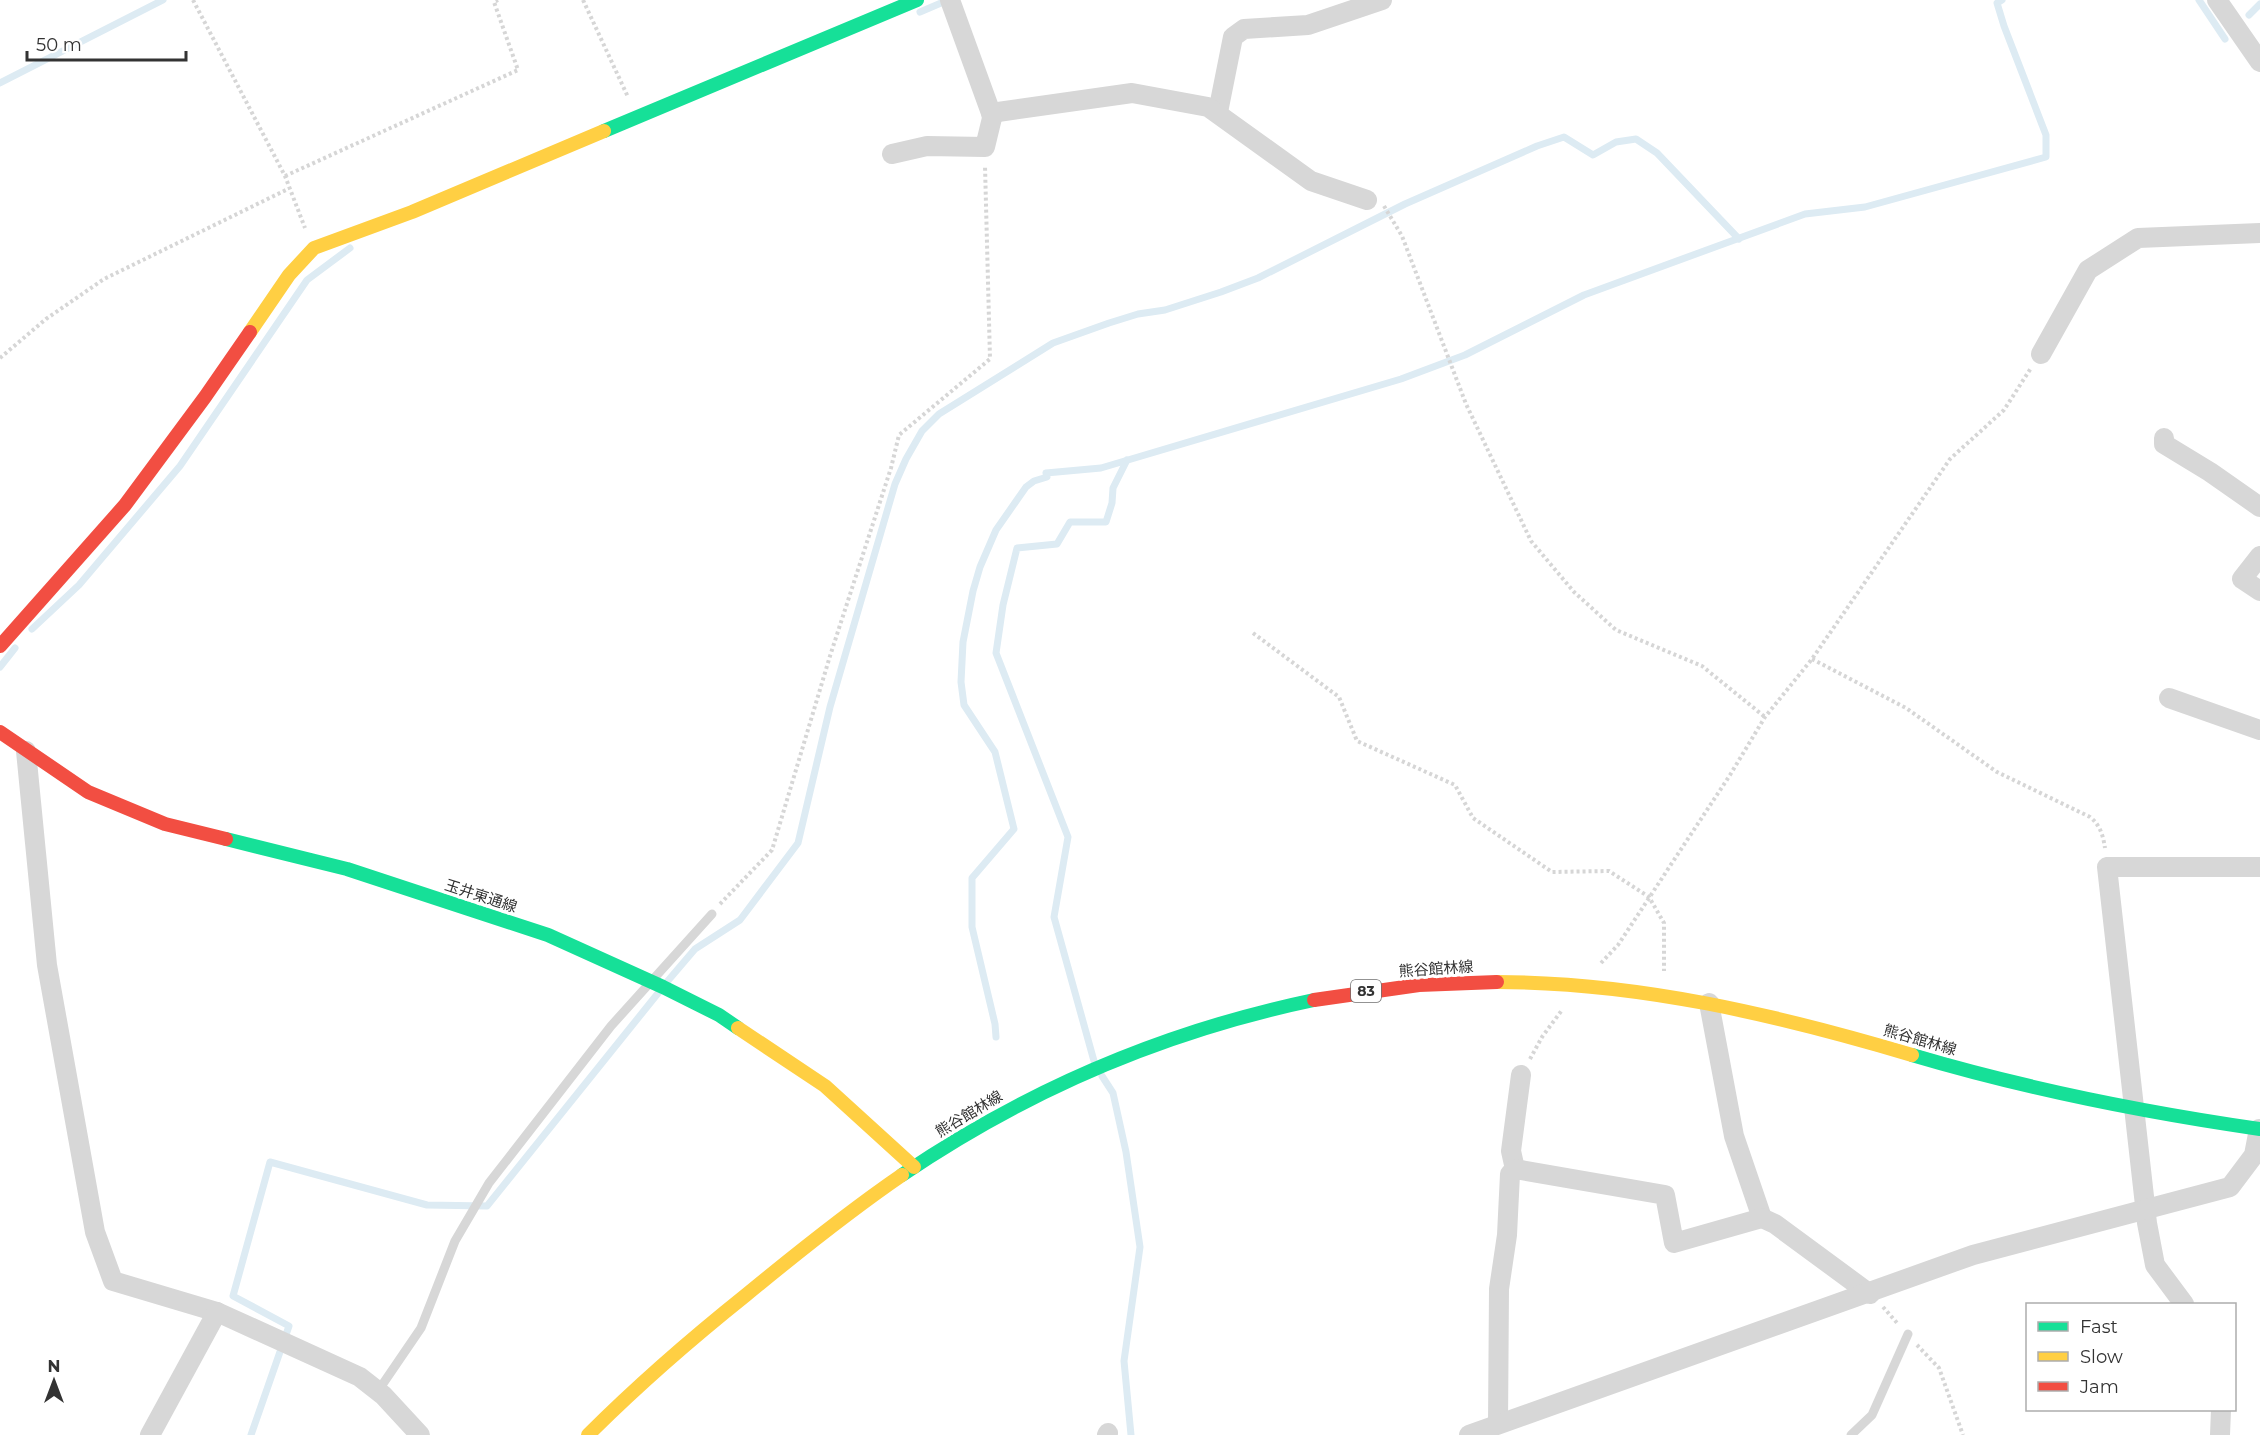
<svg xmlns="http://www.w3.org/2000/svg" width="2260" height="1435" viewBox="0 0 2260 1435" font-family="Montserrat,'Noto Sans JP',sans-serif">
  <rect width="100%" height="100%" fill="#fff"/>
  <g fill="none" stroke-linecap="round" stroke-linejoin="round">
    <g stroke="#ddebf3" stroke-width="7">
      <polyline points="2199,0 2225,39"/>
      <polyline points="920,12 948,0"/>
      <polyline points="2249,15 2260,4"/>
      <polyline points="0,83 163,0"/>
      <polyline points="32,629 79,585 180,466 307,280 350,248"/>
      <polyline points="0,667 15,648"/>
      <polyline points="666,983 695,949 740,920 798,843 830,707 895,484 906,459 922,431 939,414 1053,343 1109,323 1138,314 1165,310 1221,292 1258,278 1405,204 1537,146 1564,137 1593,155 1616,142 1636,139 1657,153 1739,239"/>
      <polyline points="996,1037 995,1024 972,927 972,878 1014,829 995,752 964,705 961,682 963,642 973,591 980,567 996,530 1026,487 1034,481 1047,477 1046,473 1101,468 1401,379 1465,355 1584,295 1805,214 1865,207 2046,157 2046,135 2004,26 1997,3 2002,0"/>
      <polyline points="1094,1061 1054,917 1068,837 996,653 1003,605 1017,548 1057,544 1070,522 1106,522 1112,503 1113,488 1127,460"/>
      <polyline points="1102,1076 1113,1093 1126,1152 1140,1247 1124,1361 1131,1435"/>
      <polyline points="251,1435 289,1326 233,1296 270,1162 427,1205 487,1206 659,992"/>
    </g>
    <g stroke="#d6d6d6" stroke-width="4" stroke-dasharray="3 3" stroke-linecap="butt">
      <polyline points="193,0 285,176 305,228"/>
      <polyline points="583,0 628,97"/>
      <polyline points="285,176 518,70 494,2 498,0"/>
      <polyline points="1384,206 1402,236 1466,404 1531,541 1574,592 1616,630 1702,666 1765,717"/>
      <polyline points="0,358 46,319 104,279 288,189"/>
      <polyline points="1253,633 1339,697 1357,741 1455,785 1473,818 1552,872 1609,871 1649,897 1664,923 1664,971"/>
      <path d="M1812,659l94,49 91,64 93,45c10,8 13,18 15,31"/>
      <polyline points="720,904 772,850 830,656 891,468 899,435 990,359 985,166"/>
      <polyline points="1601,963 1618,945 1730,775 1765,717 1812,659 1950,459 2004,410 2031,368"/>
      <polyline points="1530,1059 1542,1037 1562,1010"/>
      <polyline points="1883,1307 1898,1324"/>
      <polyline points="1917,1345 1939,1368 1963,1435"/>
    </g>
    <g stroke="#d7d7d7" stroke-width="9">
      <polyline points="378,1391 421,1328 455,1241 489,1183 611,1026 712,914"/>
      <polyline points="1851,1435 1872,1415 1908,1334"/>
    </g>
    <g stroke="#d7d7d7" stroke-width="20">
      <polyline points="2217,0 2260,62"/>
      <polyline points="1218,112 1233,37 1244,29 1308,25 1382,0"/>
      <polyline points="991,113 1132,93 1208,107 1311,181 1367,200"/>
      <polyline points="892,154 927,146 985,147 992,118 991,113 950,0"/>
      <polyline points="2041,354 2088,270 2138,238 2260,233"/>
      <polyline points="2164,438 2164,444 2210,472 2260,507"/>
      <polyline points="2260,556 2242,579 2260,591"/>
      <polyline points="2169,698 2260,730"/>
      <polyline points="26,751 47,965 95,1232 113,1281 217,1312 360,1377 383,1395 420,1435"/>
      <polyline points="1709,1003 1734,1136 1762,1218"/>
      <polyline points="1515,1169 1511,1151 1521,1075"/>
      <polyline points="2184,1304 2155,1265 2147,1223 2107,867 2260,867"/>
      <polyline points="1498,1424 1499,1289 1507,1235 1510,1174 1515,1169 1665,1195 1674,1243 1762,1218 1775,1224 1870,1294"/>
      <polyline points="150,1435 217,1312"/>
      <polyline points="1107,1435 1108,1433"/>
      <polyline points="1469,1435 1973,1255 2230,1187 2254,1155 2259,1129"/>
      <polyline points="2220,1435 2221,1410"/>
    </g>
    <g stroke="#16e098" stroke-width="14">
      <polyline points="604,131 917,0"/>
      <polyline points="226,839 347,869 548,935 663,987 719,1015 738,1028"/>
      <path d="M1912,1055c115,34 230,57 348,74"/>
      <path d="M902,1175c125,-85 264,-144 412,-175"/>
    </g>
    <g stroke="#ffcf43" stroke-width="14">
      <polyline points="250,332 289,275 314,248 412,212 604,131"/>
      <path d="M1497,982c142,0 280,33 415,73"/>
      <polyline points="738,1028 825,1086 914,1167"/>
      <path d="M588,1435c50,-50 103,-96 158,-140 51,-42 102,-83 156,-120"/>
    </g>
    <g stroke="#f24e42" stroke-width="14">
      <polyline points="0,646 125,505 205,397 250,332"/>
      <polyline points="0,732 88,792 165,824 226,839"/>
      <polyline points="1314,1000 1419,985 1497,982"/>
    </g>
  </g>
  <g text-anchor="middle" stroke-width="6" stroke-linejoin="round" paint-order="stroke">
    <rect fill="#fff" stroke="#707070" stroke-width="1.5" x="1351" y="980" width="30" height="22" rx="4.5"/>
    <g font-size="14" font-weight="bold" fill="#333">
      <text x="1366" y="996">83</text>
    </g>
    <g font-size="15" fill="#333" stroke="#fff">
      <text transform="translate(481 896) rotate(18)" y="5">玉井東通線</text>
      <text transform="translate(1436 969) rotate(-4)" y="5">熊谷館林線</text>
      <text transform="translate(1920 1040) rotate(16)" y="5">熊谷館林線</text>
      <text transform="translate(969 1114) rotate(-31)" y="5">熊谷館林線</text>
    </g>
  </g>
  <rect x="2026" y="1303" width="210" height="108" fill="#ffffff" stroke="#adadad" stroke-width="1.5"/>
  <rect x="2038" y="1322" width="30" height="9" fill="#16e098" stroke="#adadad" stroke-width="1.5"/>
  <text x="2080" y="1333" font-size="18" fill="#333333">Fast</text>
  <rect x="2038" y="1352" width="30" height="9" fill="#ffcf43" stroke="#adadad" stroke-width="1.5"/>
  <text x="2080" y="1363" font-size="18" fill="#333333">Slow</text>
  <rect x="2038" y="1382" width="30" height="9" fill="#f24e42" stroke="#adadad" stroke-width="1.5"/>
  <text x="2080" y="1393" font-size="18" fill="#333333">Jam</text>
  <g transform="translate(54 1381)" stroke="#ffffff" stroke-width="4.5" paint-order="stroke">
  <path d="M0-4.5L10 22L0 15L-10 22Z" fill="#333333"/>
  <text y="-9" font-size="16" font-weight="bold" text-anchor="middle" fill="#333333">N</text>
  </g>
  <path d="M27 51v9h159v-9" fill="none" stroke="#333333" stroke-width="3"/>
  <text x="36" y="51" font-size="18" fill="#333333" stroke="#ffffff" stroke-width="4.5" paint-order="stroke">50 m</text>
</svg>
